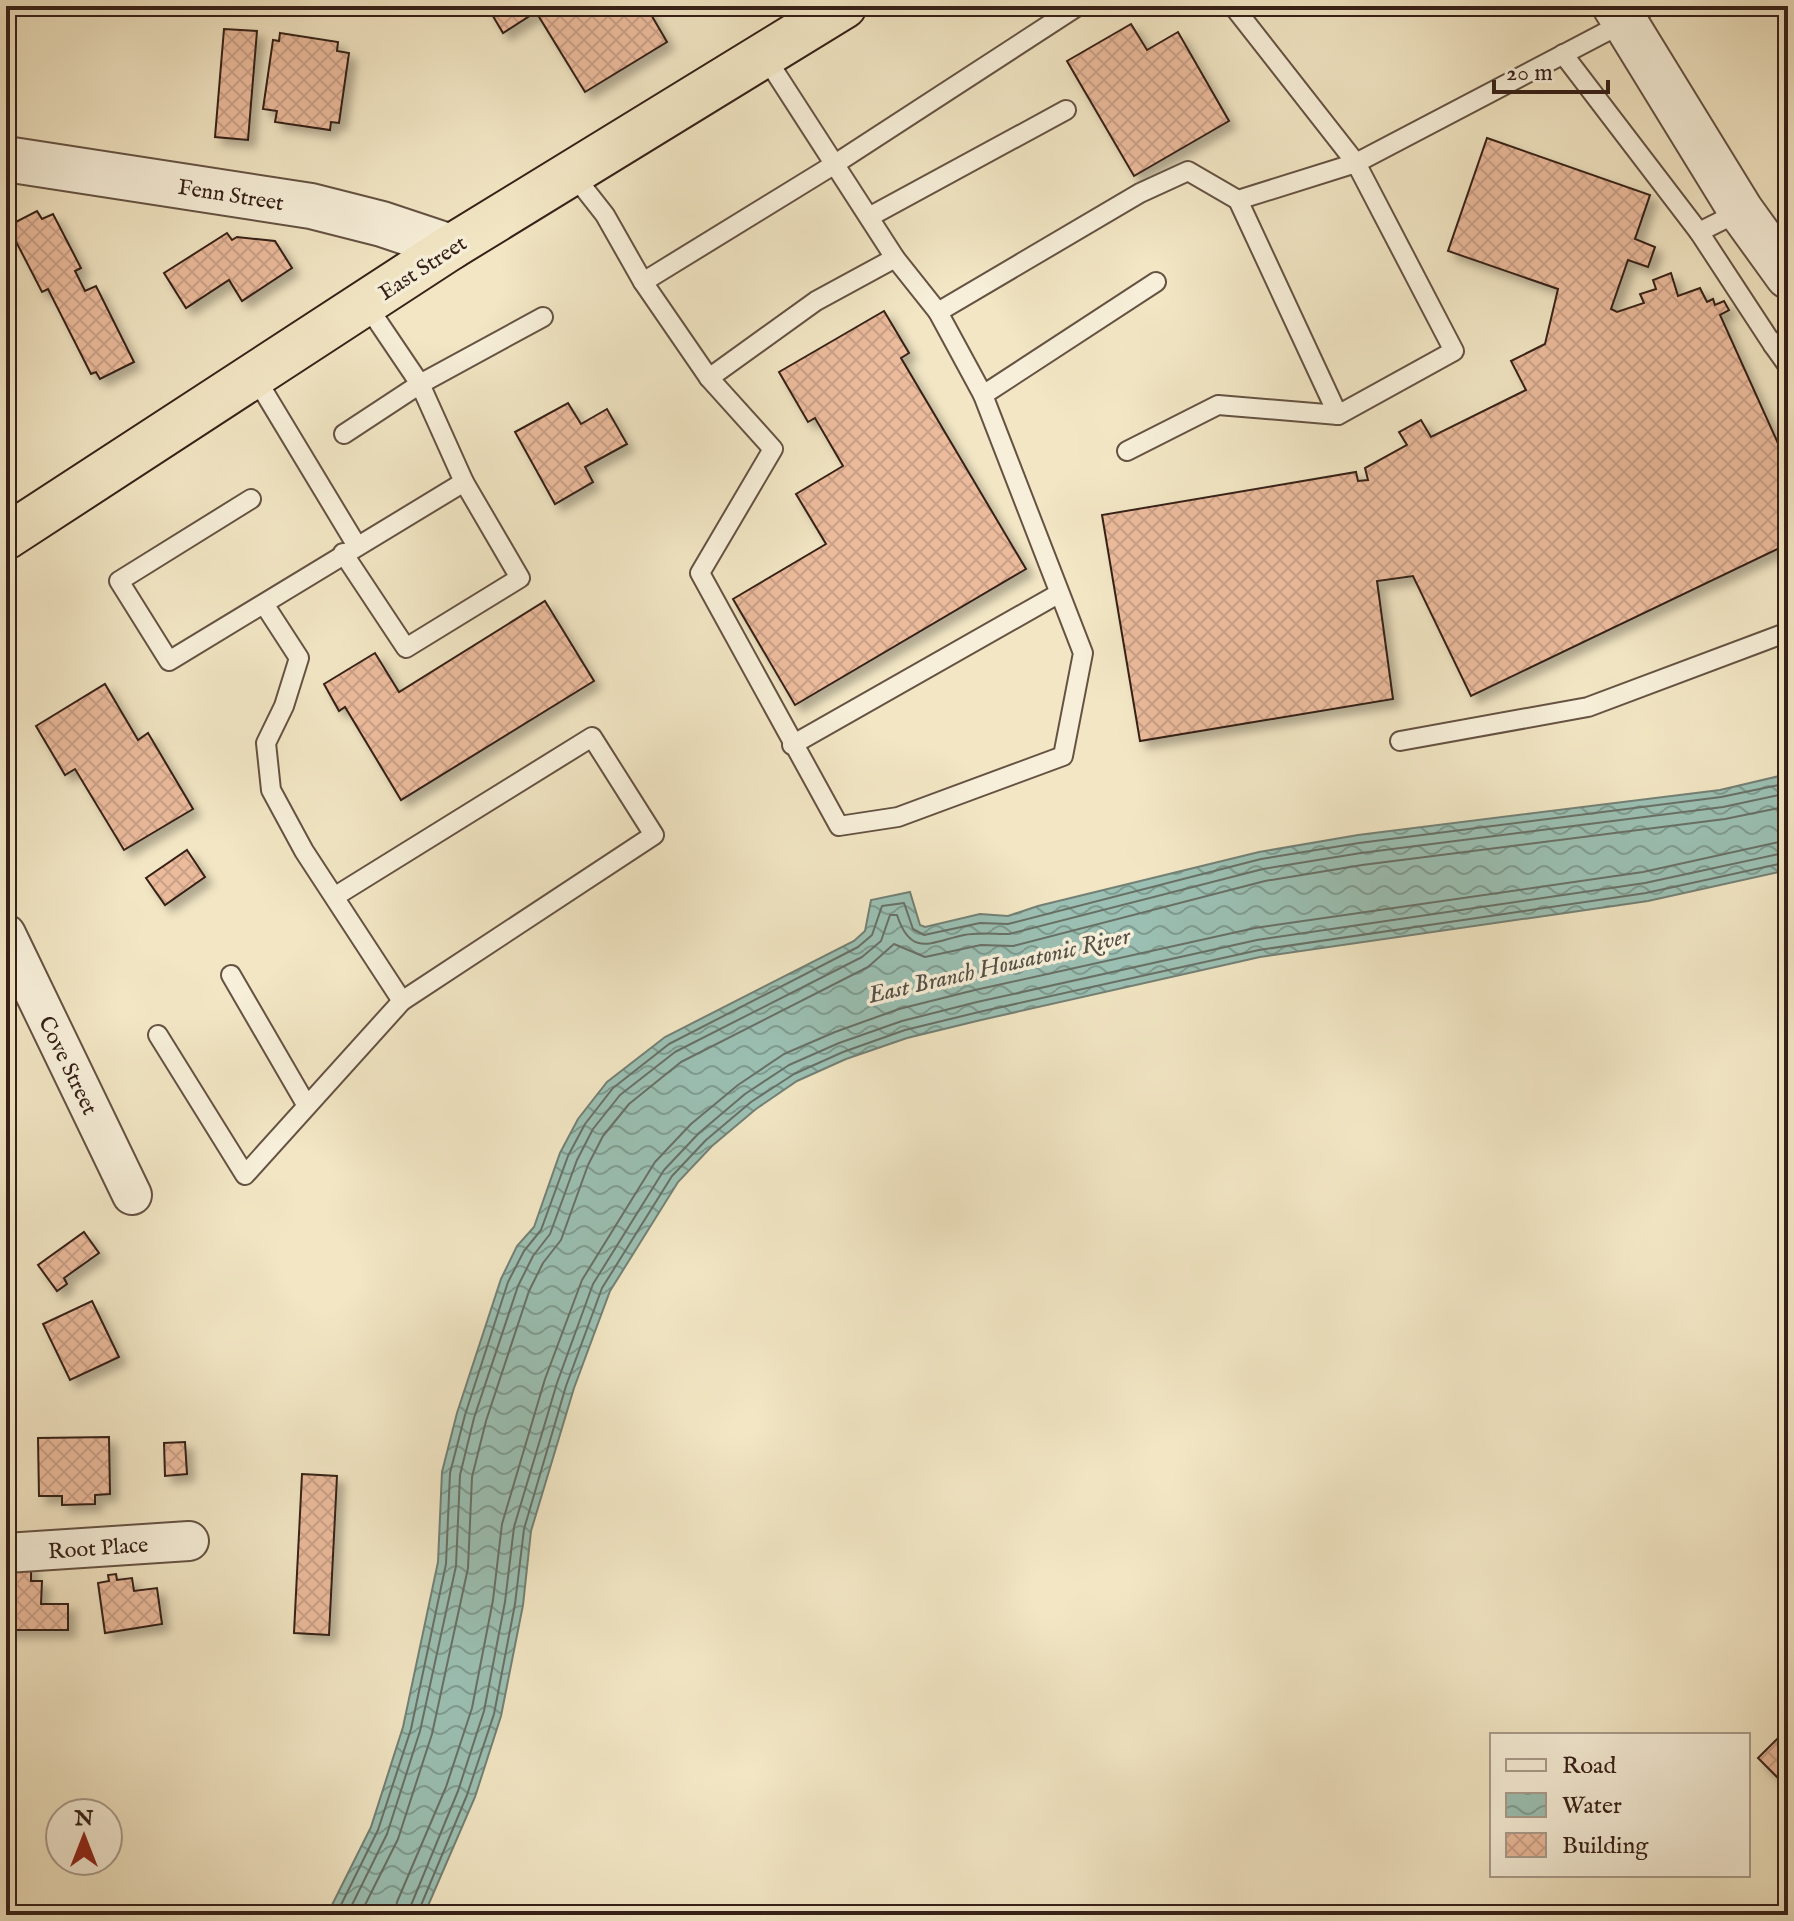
<svg xmlns="http://www.w3.org/2000/svg" width="1794" height="1921" viewBox="0 0 1794 1921" font-family="'IM FELL English',serif">
  <defs>
    <pattern id="water-waves" width="16" height="10" patternUnits="userSpaceOnUse" patternTransform="scale(2)"><rect width="16" height="10" fill="#9bc0b3"/><path d="M0 5q4-4 8 0t8 0" fill="none" stroke="#7f9c91"/></pattern>
    <pattern id="building-cross-hatch" width="8" height="8" patternUnits="userSpaceOnUse" patternTransform="scale(2)"><rect width="8" height="8" fill="#ebbb9c"/><path d="M0 0l8 8M0 8l8-8" fill="none" stroke="#caa086"/></pattern>
    <filter id="shadow"><feDropShadow dx="7" dy="7" stdDeviation="4" flood-color="#0004"/></filter>
  </defs>
  <rect width="100%" height="100%" fill="#f2e6c4"/>
  <filter id="stains"><feTurbulence type="fractalNoise" baseFrequency=".0025" numOctaves="4"/><feColorMatrix values="0 0 0 0 .2 0 0 0 0 .09 0 0 0 0 .02 0 0 0 .5 -.17"/></filter>
  <radialGradient id="worn" r=".72"><stop offset=".6" stop-color="#630" stop-opacity="0"/><stop offset="1" stop-color="#630" stop-opacity=".3"/></radialGradient>
  <polygon fill="url(#water-waves)" stroke="#738075" stroke-width="2" points="1788,774 1788,870 1648,901 1260,957 981,1020 907,1038 846,1059 797,1081 756,1109 712,1146 678,1182 610,1291 574,1388 531,1531 523,1605 501,1716 475,1797 424,1915 327,1915 371,1827 403,1727 438,1562 442,1472 457,1413 501,1279 517,1246 534,1227 560,1153 578,1119 607,1082 665,1037 854,941 865,931 871,900 910,892 920,925 925,927 980,914 1008,916 1038,906 1259,852 1358,835 1720,790"/>
  <g fill="none" stroke-linecap="round" stroke-linejoin="round">
    <g stroke="#687066" stroke-width="2">
      <polyline points="336,1915 378,1830 411,1729 446,1564 450,1473 465,1415 508,1282 524,1251 541,1230 568,1156 585,1124 613,1088 669,1044 858,947 872,935 882,906 904,903 913,929 924,935 980,923 1008,924 1261,859 1359,843 1721,797 1788,783"/>
      <path d="M347,1915l40,-81 33,-103 36,-165 4,-91 14,-57 44,-132 15,-30 17,-22 27,-74 16,-31 27,-34 55,-43 187,-95 19,-16 9,-26h7c14,43 34,27 67,20 15,-3 29,-1 45,-1l254,-65 98,-16 362,-46 65,-14"/>
      <polyline points="360,1915 398,1839 432,1734 468,1568 472,1477 486,1421 529,1291 543,1263 561,1240 588,1165 603,1136 629,1104 681,1062 868,967 894,944 925,957 981,945 1013,946 1265,881 1362,865 1725,819 1788,806"/>
      <polyline points="395,1915 397,1902 446,1787 472,1708 493,1600 502,1524 545,1379 582,1280 655,1162 691,1124 738,1085 784,1054 835,1032 899,1009 975,990 1255,928 1643,872 1788,840"/>
      <polyline points="407,1915 458,1791 484,1711 505,1602 514,1527 557,1383 593,1284 664,1170 699,1133 745,1094 789,1065 839,1043 902,1021 977,1002 1257,940 1645,883 1788,852"/>
      <polyline points="417,1915 467,1795 494,1714 515,1604 524,1529 566,1386 602,1288 672,1176 706,1140 751,1102 794,1074 843,1052 905,1030 979,1012 1259,950 1646,893 1788,862"/>
    </g>
  </g>
  <g fill="url(#building-cross-hatch)" stroke="#362018" stroke-width="2" filter="url(#shadow)">
    <polygon points="487,6 646,6 667,42 585,92 536,12 503,33"/>
    <polygon points="1131,24 1147,50 1178,32 1229,121 1134,176 1067,61"/>
    <polygon points="224,29 257,31 248,140 215,137"/>
    <polygon points="280,33 338,42 337,51 349,53 339,123 331,122 330,130 275,122 277,111 263,109 273,40 279,41"/>
    <polygon points="1487,138 1650,195 1635,239 1655,247 1648,267 1628,260 1611,309 1617,312 1644,303 1640,294 1656,289 1653,280 1671,273 1678,296 1700,288 1707,302 1713,299 1715,305 1724,301 1729,310 1720,315 1781,450 1788,447 1788,544 1471,696 1413,576 1377,581 1393,699 1140,741 1102,515 1356,472 1358,481 1368,480 1365,468 1407,445 1399,432 1421,420 1431,437 1526,390 1511,361 1545,344 1558,289 1448,251"/>
    <polygon points="37,211 42,219 53,214 81,268 75,271 85,291 96,286 134,362 100,379 96,372 91,374 48,289 42,292 8,226"/>
    <polygon points="227,233 232,240 237,237 275,241 292,268 242,301 229,280 186,308 164,273"/>
    <polygon points="884,311 909,353 901,358 1026,569 795,705 733,599 826,544 796,494 843,466 815,418 808,422 779,372"/>
    <polygon points="568,403 581,424 607,409 627,444 585,467 593,482 555,504 515,432"/>
    <polygon points="545,601 594,681 401,800 345,707 339,711 324,684 375,653 399,692"/>
    <polygon points="105,684 138,740 148,733 193,809 124,850 75,769 65,775 36,726"/>
    <polygon points="187,850 205,877 165,905 146,878"/>
    <polygon points="84,1232 99,1253 64,1278 67,1284 57,1291 38,1265"/>
    <polygon points="92,1301 119,1357 70,1380 43,1324"/>
    <polygon points="109,1437 110,1494 95,1495 95,1504 62,1505 62,1496 39,1496 38,1438"/>
    <polygon points="185,1442 187,1474 165,1476 164,1443"/>
    <polygon points="302,1474 337,1476 329,1635 294,1633"/>
    <polygon points="6,1564 31,1564 31,1581 42,1581 41,1604 68,1604 68,1630 6,1630"/>
    <polygon points="116,1574 117,1580 132,1578 134,1591 157,1588 162,1624 105,1633 98,1583 109,1581 108,1575"/>
    <polygon points="1779,1737 1788,1745 1788,1774 1781,1781 1758,1758"/>
  </g>
  <g fill="none" stroke-linecap="round" stroke-linejoin="round">
    <g stroke="#655243" stroke-width="22">
      <g id="service">
        <polyline points="1233,6 1356,163 1625,22 1648,6"/>
        <polyline points="1563,54 1699,232"/>
        <polyline points="764,55 895,258 816,301 709,378 773,449 700,573 839,826 898,817 1063,756 1083,653 983,395"/>
        <polyline points="572,173 605,215 643,282 709,378"/>
        <polyline points="1238,200 1338,415"/>
        <polyline points="1741,211 1699,232 1773,345"/>
        <polyline points="869,217 1066,110"/>
        <polyline points="895,258 938,312 1140,193 1188,171 1238,200 1356,163 1454,351 1338,415 1218,405 1127,451"/>
        <polyline points="643,282 835,164 1078,6"/>
        <polyline points="366,304 420,384 543,317"/>
        <polyline points="938,312 983,395 1156,282"/>
        <polyline points="1788,338 1773,345 1788,366"/>
        <polyline points="255,377 357,546"/>
        <polyline points="251,499 119,581 169,661 464,482"/>
        <polyline points="343,553 406,648 520,578 464,482 420,384 344,434"/>
        <polyline points="264,604 299,658 284,706 266,743 271,790 304,851 402,1001 654,835 592,737 334,897"/>
        <polyline points="1400,741 1588,707 1788,632"/>
        <polyline points="792,745 1058,594"/>
        <polyline points="231,975 307,1106"/>
        <polyline points="158,1035 245,1175 402,1001"/>
      </g>
    </g>
    <g stroke="#655243" stroke-width="42">
      <g id="minor">
        <polyline points="6,934 132,1195"/>
        <polyline points="6,1553 189,1541"/>
      </g>
    </g>
    <g stroke="#655243" stroke-width="48">
      <g id="tertiary">
        <polyline points="1615,6 1741,211 1788,276"/>
        <polyline points="6,159 311,206 382,224 451,247"/>
      </g>
    </g>
    <g stroke="#362018" stroke-width="48">
      <polyline id="trunk" points="6,537 451,247 844,6"/>
    </g>
    <use href="#service" stroke="#f7efd9" stroke-width="18"/>
    <use href="#minor" stroke="#f7efd9" stroke-width="38"/>
    <use href="#tertiary" stroke="#f7efd9" stroke-width="44"/>
    <use href="#trunk" stroke="#f2e6c4" stroke-width="44"/>
  </g>
  <g text-anchor="middle" stroke-width="7" stroke-linejoin="round" paint-order="stroke">
    <g font-size="22" fill="#362018" stroke="#f7efd9">
      <text transform="translate(231 194) rotate(9)" y="8">Fenn Street</text>
      <text transform="translate(422 267) rotate(-33)" y="8">East Street</text>
      <text transform="translate(69 1065) rotate(64)" y="8">Cove Street</text>
      <text transform="translate(98 1547) rotate(-4)" y="8">Root Place</text>
    </g>
    <g font-size="24" font-style="italic" fill="#545046" stroke="#f7efd9">
      <text transform="translate(999 965) rotate(-13)" y="8">East Branch Housatonic River</text>
    </g>
  </g>
  <rect width="1794" height="1921" fill="none" stroke="#f2e6c4" stroke-width="32"/>
  <rect x="8" y="8" width="1778" height="1905" fill="none" stroke="#362018" stroke-width="4"/>
  <rect x="16" y="16" width="1762" height="1889" fill="none" stroke="#362018" stroke-width="2"/>
  <rect x="1490" y="1733" width="260" height="144" fill="#f7efd9" stroke="#aa9c8c" stroke-width="2"/>
  <rect x="1506" y="1759" width="40" height="12" fill="#f7efd9" stroke="#aa9c8c" stroke-width="2"/>
  <text x="1562" y="1773" font-size="24" fill="#362018">Road</text>
  <rect x="1506" y="1793" width="40" height="24" fill="url(#water-waves)" stroke="#aa9c8c" stroke-width="2"/>
  <text x="1562" y="1813" font-size="24" fill="#362018">Water</text>
  <rect x="1506" y="1833" width="40" height="24" fill="url(#building-cross-hatch)" stroke="#aa9c8c" stroke-width="2"/>
  <text x="1562" y="1853" font-size="24" fill="#362018">Building</text>
  <g transform="translate(84 1837)"><circle r="38" fill="#f7efd9" stroke="#aa9c8c" stroke-width="2"/>
  <path d="M0-6L14 30L0 20L-14 30Z" fill="#8f2418"/>
  <text y="-12" font-size="22" font-weight="bold" text-anchor="middle" fill="#362018">N</text>
  </g>
  <path d="M1494 80v12h114v-12" fill="none" stroke="#362018" stroke-width="4"/>
  <text x="1506" y="80" font-size="24" fill="#362018" stroke="#f7efd9" stroke-width="6" paint-order="stroke">20 m</text>
  <rect width="100%" height="100%" filter="url(#stains)"/>
  <rect width="100%" height="100%" fill="url(#worn)"/>
</svg>
